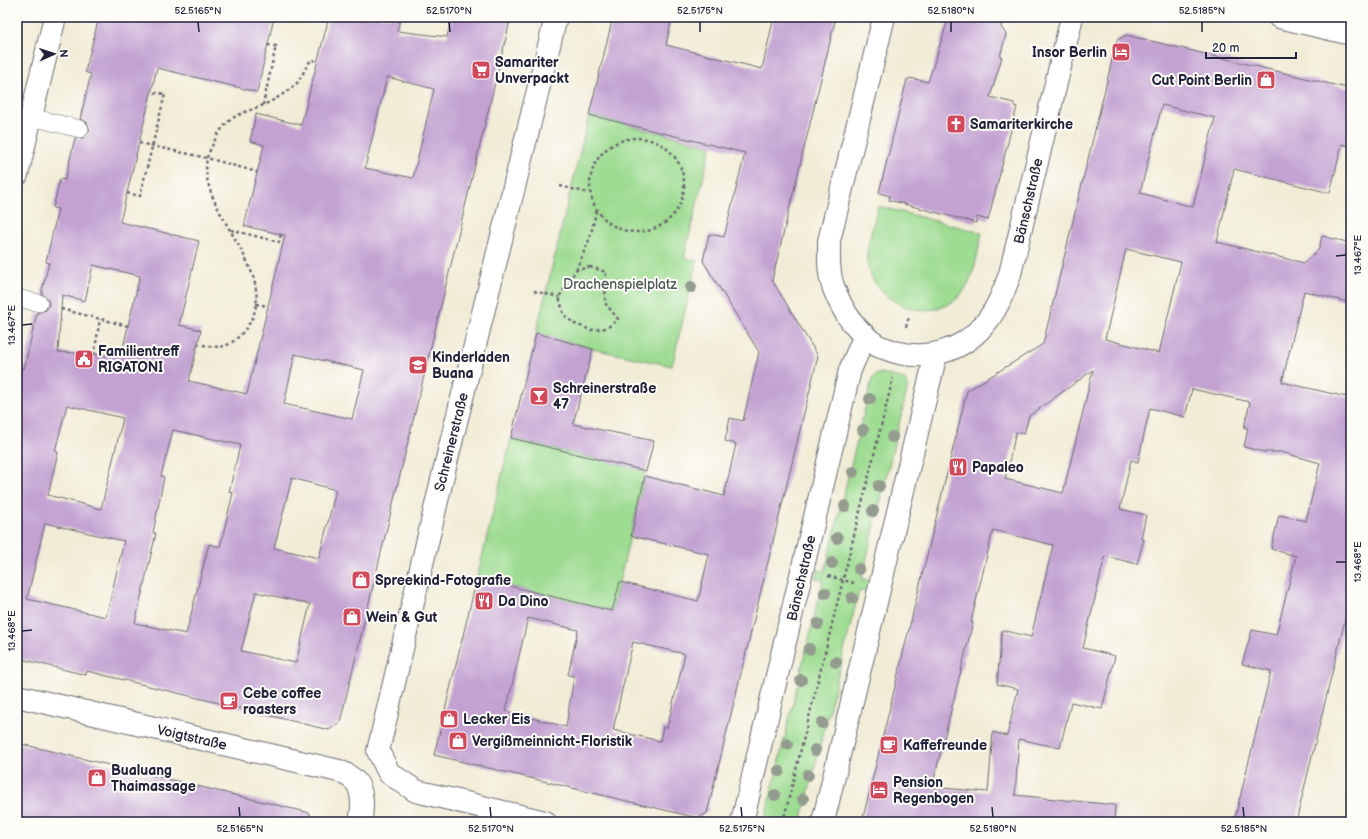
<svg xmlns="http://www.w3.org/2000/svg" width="1368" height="839" viewBox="0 0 1368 839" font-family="'Balsamiq Sans',sans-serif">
  <rect width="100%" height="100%" fill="#fdfcf7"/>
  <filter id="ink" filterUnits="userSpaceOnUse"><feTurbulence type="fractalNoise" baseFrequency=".025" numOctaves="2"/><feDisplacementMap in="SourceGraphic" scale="8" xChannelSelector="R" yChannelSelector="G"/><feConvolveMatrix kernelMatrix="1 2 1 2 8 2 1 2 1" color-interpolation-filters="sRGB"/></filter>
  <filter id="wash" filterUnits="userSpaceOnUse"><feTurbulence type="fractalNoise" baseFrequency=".012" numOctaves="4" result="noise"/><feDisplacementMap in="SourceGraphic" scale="16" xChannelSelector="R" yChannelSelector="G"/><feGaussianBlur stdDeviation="0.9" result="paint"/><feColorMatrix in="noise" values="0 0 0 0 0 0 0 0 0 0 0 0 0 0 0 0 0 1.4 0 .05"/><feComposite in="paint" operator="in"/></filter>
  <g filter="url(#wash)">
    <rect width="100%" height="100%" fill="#f1ecd6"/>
    <g fill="#9ddc91" stroke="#607f66">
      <polygon points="589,115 711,146 684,258 697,261 672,366 593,349 536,333"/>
      <path d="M878,206l104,27c-5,21 -8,53 -27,67 -32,24 -81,2 -88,-37 -2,-15 8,-41 11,-57z"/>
      <polygon points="881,373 904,379 908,386 862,578 870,582 868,592 859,591 801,822 764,822 823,580 815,578 818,570 825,571 872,379 876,375"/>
      <polygon points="511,438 646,471 612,611 477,578"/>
    </g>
    <g id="blocks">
      <g fill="#c3a2d2" fill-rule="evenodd">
        <path d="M99,17h175l-17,75 -100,-24 -37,154 79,19 -20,84 22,5 -12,51 58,13 38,-159 -41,-9 20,-81 -14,-4 6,-27 45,11 28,-108h72l-4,14 50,6 5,-20h59l-171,705 -11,8 -242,-59 -1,4 -69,-17v-272l4,-18 3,1 13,-56 9,-3 3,-5 -1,-5 -6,-6v-4l7,-27 -3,-1 12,-53 -5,-1 7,-29 5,1 10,-42h8l7,-7 -3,-9 -7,-3 11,-45 -6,-2zM387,77l47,12 -21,89 -48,-10zM93,265l47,11 -19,80 -63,-4 4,-57 23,6zM295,354l69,16 -12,49 -68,-15zM67,405l56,13 -22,91 -53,-14 10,-43 -3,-1zM173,430l67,15 -11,47 4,1 -13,54 -11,-3 -23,90 -51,-11 21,-90h-3l11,-56 -3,-1zM292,478l44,12 -17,68 -45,-10zM45,523l79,18 -18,76 -79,-18zM256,592l54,12 -14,59 -55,-12z"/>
        <path d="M613,17h59l-6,28 96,24 12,-52h62l-64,263 46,76 -111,457 -9,5 -264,-63 43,-177 135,33 8,-29 78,19 11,-47 -78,-18 14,-60 79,20 12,-52 -11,-3 5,-23 13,3 16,-69 -56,-91 6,-27 15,3 21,-84 -156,-38zM528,618l50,12 -10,45 6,1 -8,51 -60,-16zM633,642l52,12 -18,74 -4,-1 -3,14 -47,-11z"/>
        <polygon points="949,17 1003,17 1001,27 1006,34 1000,57 1002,57 990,97 1014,103 1014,106 1017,107 988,220 977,217 976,223 889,200 890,196 879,193 907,79 909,80 910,78 928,82"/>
        <path d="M1126,35l225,54v58l-9,-3 -12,49 -96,-24 -17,73 87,21 15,-14 3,-13 29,7v60l-47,-12 -22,91 69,16v197l-55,227h-62l37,-151 -29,-7 10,-34 24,5 20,-79 -25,-7 8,-34 27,6 14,-58 -39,-11h-17l-20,-5 4,-19h-4l6,-26 -58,-13 -7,28 -35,-9 -12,54 -7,-2 -11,49 26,6 -5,24h3l-7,25 -32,-8 -22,92 32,8 -13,53 -31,-7 -11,46 -41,-9 -4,56 100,10 -1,17h-252l105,-431 76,-47 74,-304zM1162,105l53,13 -22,89 -53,-14zM1126,249l55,13 -22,91 -54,-14zM1093,370l-30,123 -58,-14 11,-47 8,2 5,-18zM993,530l60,15 -22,92 -29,-7 -5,54 21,5 -11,47 -14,-4 -5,60 -56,-5 41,-165h-2z"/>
        <polygon points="536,333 593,349 573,424 654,441 646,471 511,438"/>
        <polygon points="17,743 310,813 309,822 114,822 93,817 92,822 17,822"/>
      </g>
    </g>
  </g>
  <g filter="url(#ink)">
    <use href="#blocks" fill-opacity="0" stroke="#6a6971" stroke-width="1"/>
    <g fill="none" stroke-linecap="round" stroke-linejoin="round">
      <g stroke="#6a6971" stroke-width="18">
        <g id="lane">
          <polyline points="31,117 80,129"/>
          <polyline points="17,298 39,303"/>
        </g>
      </g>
      <g stroke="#6a6971" stroke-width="24">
        <g id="street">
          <path d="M884,17l-55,224c0,15 -1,33 5,48 9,23 23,44 44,57 4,2 10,3 14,5 32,10 67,2 90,-24 14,-15 21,-33 28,-53l62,-257"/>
          <polyline points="1279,17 1351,34"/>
          <polyline points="17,175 55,17"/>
          <path d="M17,696l322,75c5,2 10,5 14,8 11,9 10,30 7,43"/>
          <polyline points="545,822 416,791 389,773 378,751 444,471 556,17"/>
          <polyline points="742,822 850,370 865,335"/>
          <polyline points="823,822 936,354"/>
        </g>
      </g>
      <g stroke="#6a6971" stroke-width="2.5" stroke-dasharray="3 3" stroke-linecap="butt">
        <polyline points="263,105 276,46 268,45"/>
        <circle cx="637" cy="185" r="47"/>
        <polyline points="139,143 207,158 257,172"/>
        <polyline points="560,186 589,193"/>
        <polyline points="127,193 140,196 165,94 151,92"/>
        <polyline points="231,230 279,242 281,234"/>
        <polygon points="590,267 606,272 605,303 618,319 607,328 591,330 575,324 564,315 559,297 576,270"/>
        <polyline points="576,270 590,238 597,208"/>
        <polyline points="534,291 559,297"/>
        <polyline points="256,304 268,306"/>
        <polyline points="61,309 128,326"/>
        <polyline points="906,327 909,317"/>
        <path d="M197,344c22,4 30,6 46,-12 48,-55 -47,-117 -36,-174 1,-4 4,-10 6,-14 3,-7 8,-15 13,-20 9,-10 23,-13 35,-18 12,-5 27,-14 36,-23 5,-7 9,-16 14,-23l7,1"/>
        <polyline points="94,355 100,319"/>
        <polyline points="828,576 854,583"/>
        <polyline points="783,822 893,378"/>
      </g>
      <use href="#lane" stroke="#fff" stroke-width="17"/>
      <use href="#street" stroke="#fff" stroke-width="22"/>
    </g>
    <g fill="#949c8f">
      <circle cx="691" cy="287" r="6"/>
      <circle cx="870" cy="399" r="6"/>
      <circle cx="863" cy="430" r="6"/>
      <circle cx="892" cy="437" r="6"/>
      <circle cx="853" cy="472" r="6"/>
      <circle cx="879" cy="486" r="6"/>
      <circle cx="845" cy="506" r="6"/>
      <circle cx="873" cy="511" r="6"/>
      <circle cx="837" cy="538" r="6"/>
      <circle cx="832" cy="563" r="6"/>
      <circle cx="859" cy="569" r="6"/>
      <circle cx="825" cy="593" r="6"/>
      <circle cx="852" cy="598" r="6"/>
      <circle cx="818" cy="624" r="6"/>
      <circle cx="809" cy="649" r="6"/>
      <circle cx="836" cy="662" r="6"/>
      <circle cx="801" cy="680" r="6"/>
      <circle cx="822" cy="723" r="6"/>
      <circle cx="787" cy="744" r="6"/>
      <circle cx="815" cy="750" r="6"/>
      <circle cx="779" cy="771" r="6"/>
      <circle cx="808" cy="775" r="6"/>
      <circle cx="775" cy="795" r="6"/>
      <circle cx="803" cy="799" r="6"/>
    </g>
  </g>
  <path fill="none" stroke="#22223b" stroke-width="1.5" d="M198,22l1,10M449,22l1,10M700,22v10M951,22v10M1202,22v10M1336,256l10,-1M22,325l10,-1M1336,562h10M22,631l10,-1M239,807l1,10M490,807l1,10M741,807l1,10M992,807l1,10M1243,807l1,10"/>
  <defs>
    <g id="hotel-square" transform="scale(1)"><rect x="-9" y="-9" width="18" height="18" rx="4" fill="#d1495b" stroke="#fdfcf7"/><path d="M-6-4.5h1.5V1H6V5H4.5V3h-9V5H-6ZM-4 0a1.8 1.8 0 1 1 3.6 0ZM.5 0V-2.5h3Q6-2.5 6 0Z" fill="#fff"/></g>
    <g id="supermarket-square" transform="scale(1)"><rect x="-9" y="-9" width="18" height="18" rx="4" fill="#d1495b" stroke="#fdfcf7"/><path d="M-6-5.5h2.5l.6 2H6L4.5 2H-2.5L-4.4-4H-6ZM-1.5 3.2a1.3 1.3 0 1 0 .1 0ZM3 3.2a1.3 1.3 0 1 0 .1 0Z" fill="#fff"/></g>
    <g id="shop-square" transform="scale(1)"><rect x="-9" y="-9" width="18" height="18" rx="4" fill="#d1495b" stroke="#fdfcf7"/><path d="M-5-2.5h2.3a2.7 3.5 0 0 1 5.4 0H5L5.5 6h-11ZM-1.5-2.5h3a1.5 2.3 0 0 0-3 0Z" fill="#fff"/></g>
    <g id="church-square" transform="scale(1)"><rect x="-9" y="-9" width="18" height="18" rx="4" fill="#d1495b" stroke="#fdfcf7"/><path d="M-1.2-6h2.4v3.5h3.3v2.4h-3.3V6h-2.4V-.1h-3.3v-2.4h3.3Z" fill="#fff"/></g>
    <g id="civic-square" transform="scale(1)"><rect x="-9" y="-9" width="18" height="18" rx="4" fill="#d1495b" stroke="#fdfcf7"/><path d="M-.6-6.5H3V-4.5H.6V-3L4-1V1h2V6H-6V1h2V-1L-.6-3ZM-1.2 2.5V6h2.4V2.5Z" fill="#fff"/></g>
    <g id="school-square" transform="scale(1)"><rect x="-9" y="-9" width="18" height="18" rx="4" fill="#d1495b" stroke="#fdfcf7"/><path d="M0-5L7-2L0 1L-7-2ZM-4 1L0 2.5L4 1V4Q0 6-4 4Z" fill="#fff"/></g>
    <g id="bar-square" transform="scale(1)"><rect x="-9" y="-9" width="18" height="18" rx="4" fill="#d1495b" stroke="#fdfcf7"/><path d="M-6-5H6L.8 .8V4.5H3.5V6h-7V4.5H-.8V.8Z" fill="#fff"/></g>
    <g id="restaurant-square" transform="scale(1)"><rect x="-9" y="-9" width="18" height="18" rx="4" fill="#d1495b" stroke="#fdfcf7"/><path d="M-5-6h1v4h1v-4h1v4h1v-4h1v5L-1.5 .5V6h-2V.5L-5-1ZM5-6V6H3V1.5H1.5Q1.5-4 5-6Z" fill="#fff"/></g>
    <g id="cafe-square" transform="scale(1)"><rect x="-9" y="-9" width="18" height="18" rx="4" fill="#d1495b" stroke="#fdfcf7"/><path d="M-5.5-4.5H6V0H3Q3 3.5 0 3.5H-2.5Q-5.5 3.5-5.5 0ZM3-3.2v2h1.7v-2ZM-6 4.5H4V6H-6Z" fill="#fff"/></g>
  </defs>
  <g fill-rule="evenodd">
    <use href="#hotel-square" x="1121" y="52"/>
    <use href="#supermarket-square" x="481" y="70"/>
    <use href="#shop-square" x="1266" y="80"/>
    <use href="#church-square" x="956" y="124"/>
    <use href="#civic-square" x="84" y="359"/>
    <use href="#school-square" x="418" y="365"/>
    <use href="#bar-square" x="539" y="396"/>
    <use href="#restaurant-square" x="958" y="467"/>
    <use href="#shop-square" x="361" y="580"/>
    <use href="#restaurant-square" x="484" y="601"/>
    <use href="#shop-square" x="352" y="617"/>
    <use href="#cafe-square" x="229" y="701"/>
    <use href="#shop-square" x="449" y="719"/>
    <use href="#shop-square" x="458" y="741"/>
    <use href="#cafe-square" x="889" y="745"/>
    <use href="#shop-square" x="97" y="778"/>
    <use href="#hotel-square" x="879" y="790"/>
  </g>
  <g text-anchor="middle" stroke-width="4" stroke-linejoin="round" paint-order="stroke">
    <g font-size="14" font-weight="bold" fill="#22223b" stroke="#fdfcf7" text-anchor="start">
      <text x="1107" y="57" text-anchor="end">Insor Berlin</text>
      <text x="495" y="67">Samariter<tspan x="495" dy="16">Unverpackt</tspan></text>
      <text x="1252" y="85" text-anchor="end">Cut Point Berlin</text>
      <text x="970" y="129">Samariterkirche</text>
      <text x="98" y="356">Familientreff<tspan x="98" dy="16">RIGATONI</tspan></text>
      <text x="432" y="362">Kinderladen<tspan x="432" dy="16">Buana</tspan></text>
      <text x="553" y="393">Schreinerstraße<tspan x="553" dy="16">47</tspan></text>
      <text x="972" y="472">Papaleo</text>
      <text x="375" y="585">Spreekind-Fotografie</text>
      <text x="498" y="606">Da Dino</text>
      <text x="366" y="622">Wein &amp; Gut</text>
      <text x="243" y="698">Cebe coffee<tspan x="243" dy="16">roasters</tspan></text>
      <text x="463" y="724">Lecker Eis</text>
      <text x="472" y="746">Vergißmeinnicht-Floristik</text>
      <text x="903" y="750">Kaffefreunde</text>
      <text x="111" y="775">Bualuang<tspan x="111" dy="16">Thaimassage</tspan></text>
      <text x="893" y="787">Pension<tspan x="893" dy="16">Regenbogen</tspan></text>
    </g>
    <g font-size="14" fill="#22223b" stroke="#fdfcf7">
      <text transform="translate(1028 201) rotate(-77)" y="5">Bänschstraße</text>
      <text transform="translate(451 442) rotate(-76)" y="5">Schreinerstraße</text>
      <text transform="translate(801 578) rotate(-77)" y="5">Bänschstraße</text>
      <text transform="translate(192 737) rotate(13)" y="5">Voigtstraße</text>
    </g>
    <g font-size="14" fill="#475a55" stroke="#fdfcf7">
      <text x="620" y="289">Drachenspielplatz</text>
    </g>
  </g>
  <rect width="1368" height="839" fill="none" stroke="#fdfcf7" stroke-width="44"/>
  <g transform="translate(54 54) rotate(87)" stroke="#fdfcf7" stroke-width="3" paint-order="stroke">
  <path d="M0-3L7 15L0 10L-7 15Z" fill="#22223b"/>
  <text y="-6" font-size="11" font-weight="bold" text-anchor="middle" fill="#22223b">N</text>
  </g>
  <path d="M1206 52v6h90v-6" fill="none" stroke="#22223b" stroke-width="2"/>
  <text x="1212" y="52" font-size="12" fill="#22223b" stroke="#fdfcf7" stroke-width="3" paint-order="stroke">20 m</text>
  <rect x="22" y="22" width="1324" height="795" fill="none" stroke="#22223b" stroke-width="1.5"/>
  <g font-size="10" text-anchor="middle" fill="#22223b">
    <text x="198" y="14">52.5165°N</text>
    <text x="449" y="14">52.5170°N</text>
    <text x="700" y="14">52.5175°N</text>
    <text x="951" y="14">52.5180°N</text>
    <text x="1202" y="14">52.5185°N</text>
    <text transform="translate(1357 255) rotate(-90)" y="4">13.467°E</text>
    <text transform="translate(11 325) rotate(-90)" y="4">13.467°E</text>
    <text transform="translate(1357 562) rotate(-90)" y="4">13.468°E</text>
    <text transform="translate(11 631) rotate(-90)" y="4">13.468°E</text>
    <text x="240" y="832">52.5165°N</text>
    <text x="491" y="832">52.5170°N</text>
    <text x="742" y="832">52.5175°N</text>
    <text x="993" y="832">52.5180°N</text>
    <text x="1244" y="832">52.5185°N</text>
  </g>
</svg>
